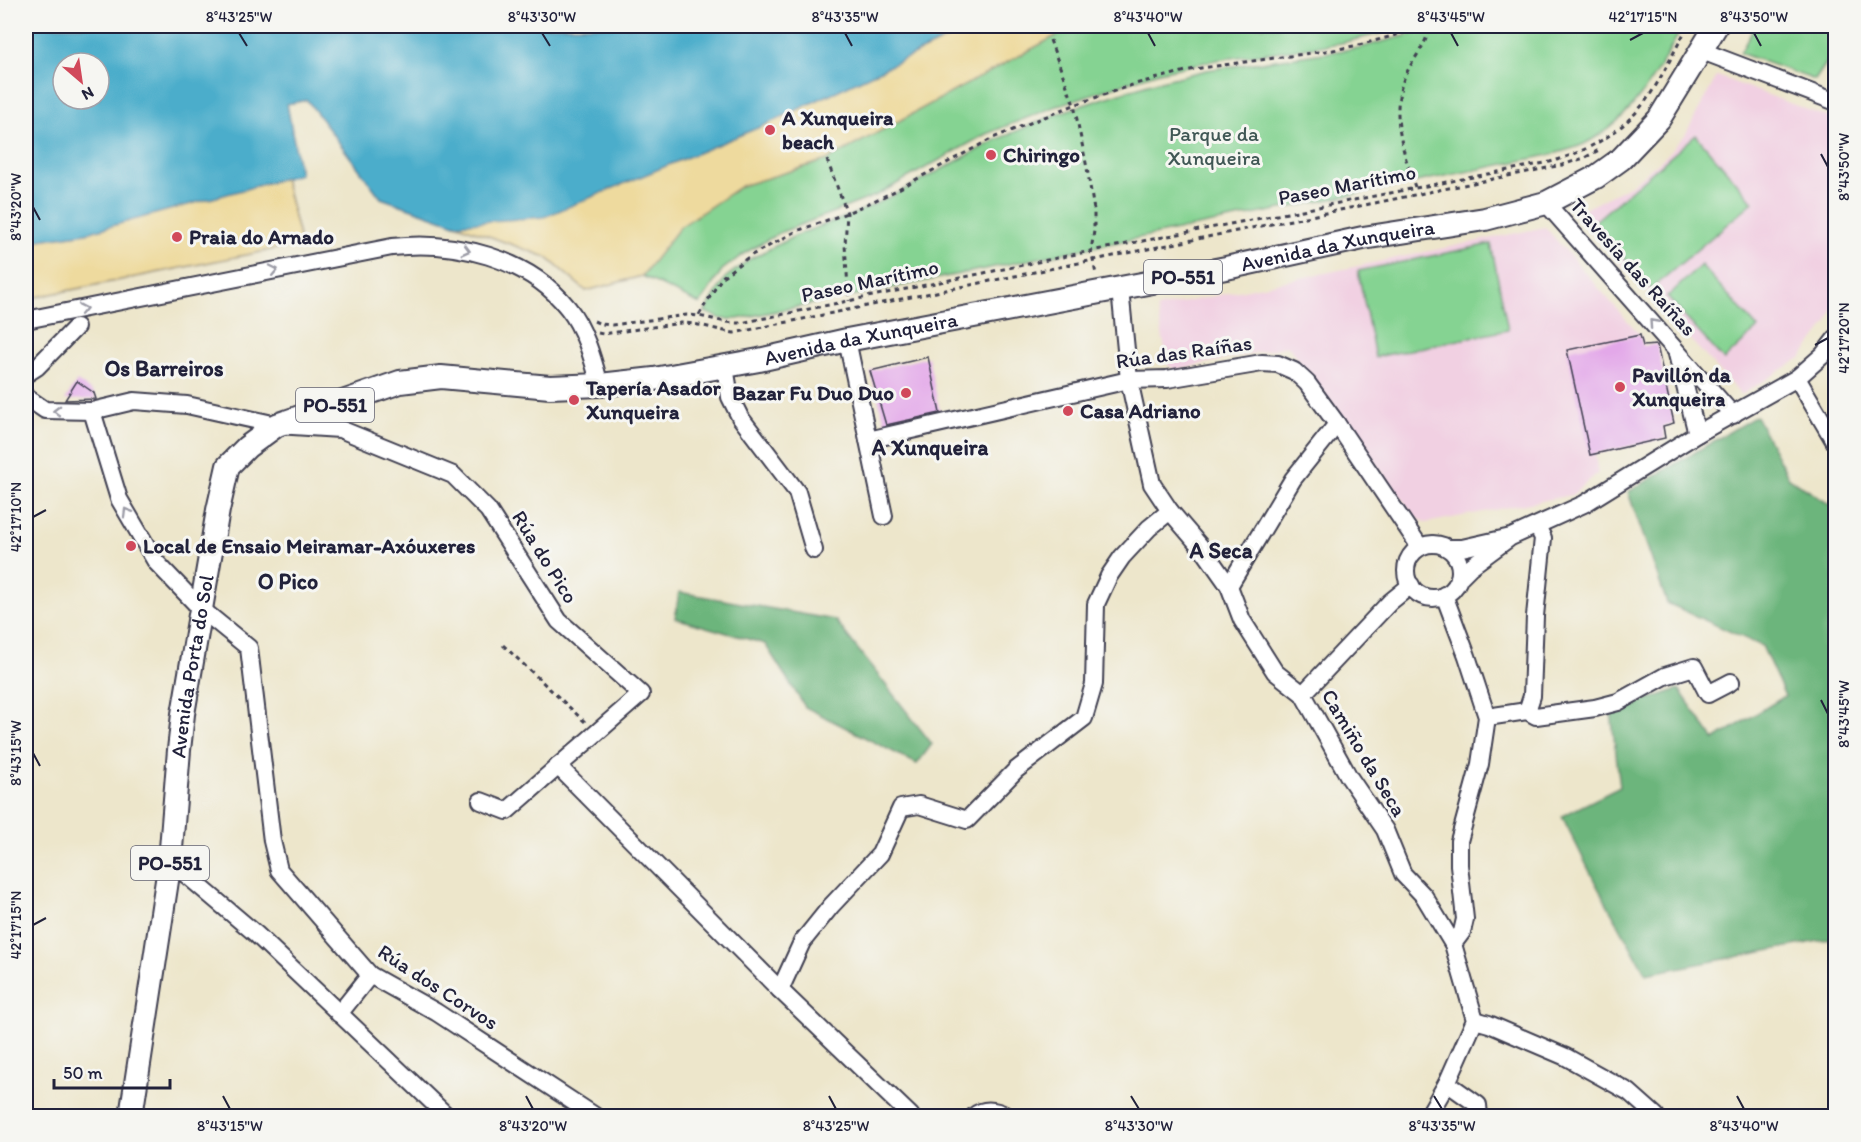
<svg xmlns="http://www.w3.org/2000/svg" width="1861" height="1142" viewBox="0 0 1861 1142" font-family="Itim,sans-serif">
  <rect width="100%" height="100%" fill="#f6f6f2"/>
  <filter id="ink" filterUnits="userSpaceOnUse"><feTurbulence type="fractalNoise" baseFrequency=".0167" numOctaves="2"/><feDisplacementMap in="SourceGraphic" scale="12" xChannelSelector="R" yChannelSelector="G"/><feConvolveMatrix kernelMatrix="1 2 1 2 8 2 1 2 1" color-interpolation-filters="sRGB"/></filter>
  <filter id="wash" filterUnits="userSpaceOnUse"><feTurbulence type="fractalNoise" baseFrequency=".008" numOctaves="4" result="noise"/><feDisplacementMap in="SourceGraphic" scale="24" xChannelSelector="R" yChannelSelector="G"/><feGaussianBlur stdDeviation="1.35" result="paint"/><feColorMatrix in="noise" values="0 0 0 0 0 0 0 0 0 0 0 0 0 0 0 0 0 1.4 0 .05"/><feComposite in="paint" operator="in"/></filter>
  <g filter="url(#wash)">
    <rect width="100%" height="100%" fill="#ede6cb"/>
    <g fill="#f1d0e2">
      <polygon points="1717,76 1835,120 1835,303 1828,322 1801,358 1741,395 1575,214 1631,185 1666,156 1685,135"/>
      <polygon points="1545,227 1640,335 1643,346 1657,343 1674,423 1663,426 1665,438 1595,454 1598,473 1572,495 1426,523 1416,518 1288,346 1175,370 1168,365 1157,308"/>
    </g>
    <g fill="#85d392" stroke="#547a66" stroke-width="1.5">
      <polygon points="1086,26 1411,26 1341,43 1216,60 1159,72 1059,105 986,134 875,196 779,233 745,253 722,270 700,304 642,276 680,227 741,186 827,160 1063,32"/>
      <path d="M1442,26h241c-25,45 -50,94 -99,118 -11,5 -24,8 -35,11l-812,164h-15l-17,-7 20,-34 25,-19 49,-25 55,-20 46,-22 96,-52 63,-27 89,-29 59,-14 152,-22z"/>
      <polygon points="1755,26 1819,26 1835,35 1835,50 1815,80 1740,53"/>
      <polygon points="1696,135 1753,202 1651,289 1594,222"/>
      <polygon points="1491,244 1508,330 1375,357 1358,271"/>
      <polygon points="1701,265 1758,328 1724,360 1667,297"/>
    </g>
    <g fill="#6cb57c" stroke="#476c5c" stroke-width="1.5">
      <polygon points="1756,416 1789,478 1835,508 1835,938 1646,974 1596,884 1562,816 1620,787 1611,712 1679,689 1714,740 1785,696 1762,646 1667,603 1628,492"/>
      <polygon points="679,592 835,620 932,744 917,764 805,707 765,644 675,618"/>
    </g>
    <g fill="#eeda9e" stroke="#887e6c" stroke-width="1.5">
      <polygon points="863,26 1086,26 1063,32 827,160 741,186 680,227 642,276 586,291 546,257 455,224 722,101"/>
      <polygon points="284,178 301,244 26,299 26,242 86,233"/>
    </g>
    <path fill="#4cadcb" stroke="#376883" stroke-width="1.5" fill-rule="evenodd" d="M26,26h948l-207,98 -223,93 -89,7 -74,-26 -74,-98 -20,4 13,70 -214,59 -60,9zM63,63h36v36h-36z"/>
    <g id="blocks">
      <g fill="#e3a8e9">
        <polygon points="1640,335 1643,346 1657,345 1674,423 1663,426 1665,438 1590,455 1567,350"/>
        <polygon points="928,357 940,413 886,425 870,371"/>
        <polygon points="77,381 94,393 96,399 65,400"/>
      </g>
    </g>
  </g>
  <g filter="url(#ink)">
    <use href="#blocks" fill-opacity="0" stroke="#403f51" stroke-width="1.5"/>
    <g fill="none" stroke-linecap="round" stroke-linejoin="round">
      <g stroke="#403f51" stroke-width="20">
        <g id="minor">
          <polyline points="1702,51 1836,102"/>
          <polyline points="1546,203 1733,415"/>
          <polyline points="1120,289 1129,380 1152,484 1170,511 1205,552 1229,586 1242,620 1275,672 1303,694 1349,777 1385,830 1403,874 1424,896 1453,944 1475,1020 1447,1083 1428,1116"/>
          <path d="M26,320l366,-73c62,-7 136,10 176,61 17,21 25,52 32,77"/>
          <polyline points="847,340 884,516"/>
          <polyline points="1677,354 1697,434"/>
          <polyline points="725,367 730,397 740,417 797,492 814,550"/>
          <polyline points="26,374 37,367 76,327"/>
          <polyline points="1797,378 1836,444"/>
          <polyline points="26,397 45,410 92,411 134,401 187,405 277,425 340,429 453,475 488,510 559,621 641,694 507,811 481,801"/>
          <polyline points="92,411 119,499 156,562 200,608 249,648 272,841 279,870 370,975 436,1012 595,1116"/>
          <polyline points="868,440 1129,380 1167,379 1262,363 1278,364 1294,371 1307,383 1337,424 1420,547"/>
          <circle cx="1433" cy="571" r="27"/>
          <polyline points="1447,548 1462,548 1511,537 1584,504 1697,434 1797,378 1823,355 1836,338"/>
          <polyline points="1459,578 1470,567 1508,539"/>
          <polyline points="1229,586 1293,479 1337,424"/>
          <polyline points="1444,595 1467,656 1487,717 1480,764 1459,841 1459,865 1465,919 1462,932 1453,944"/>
          <polyline points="1303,694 1390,602 1411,585"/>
          <polyline points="1527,711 1532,696 1535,616 1543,538 1537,526"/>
          <polyline points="1487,717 1527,711 1536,716 1595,708 1618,702 1665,676 1694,667 1708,694 1731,682"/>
          <polyline points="558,766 780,990 911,1116"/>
          <polyline points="170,861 256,934 447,1116"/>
          <polyline points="780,990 802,942 831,906 880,854 901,808 919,805 967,820 1016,770 1084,718 1094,684 1096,604 1109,576 1122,557 1149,528 1170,511"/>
          <polyline points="339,1014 370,975"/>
          <polyline points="1475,1020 1489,1024 1566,1057 1629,1092 1656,1116"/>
          <polyline points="1447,1083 1478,1105 1479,1116"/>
          <path d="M974,1116c10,-8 22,-6 33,0"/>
        </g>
      </g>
      <g stroke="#403f51" stroke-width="26">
        <g id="major">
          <path id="s1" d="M131,1116l39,-255 9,-111 4,-36 35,-204 10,-44 19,-19 30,-22 123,-43 41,-5 109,10 50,-2 54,-6 105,-19 88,-20 379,-72 137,-30 122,-19 61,-16 50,-26 25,-18 38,-40 57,-93"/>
        </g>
      </g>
      <g stroke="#403f51" stroke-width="3" stroke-dasharray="4.5 4.5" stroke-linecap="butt">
        <polyline points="1050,40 1074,105 1087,168 1094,210 1094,231 1091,251 1096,274"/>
        <polyline points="827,160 847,213 845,245 849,301"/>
        <path d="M1415,187c-12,-35 -27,-79 -8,-115 8,-16 21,-29 22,-46"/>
        <polyline points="699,315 722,277 750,256 797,231 847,213 889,194 993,138 1074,105 1135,84 1194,69 1333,50 1359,45 1430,26"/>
        <path d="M594,321l7,3 11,1 75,-10c19,0 35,9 54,8l350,-72 459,-89c39,-11 73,-30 97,-63 15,-21 28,-50 41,-73"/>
        <path d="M598,333l5,1 78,-11c18,0 35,7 53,10l828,-168 22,-7 17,-9"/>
        <polyline points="503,645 585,722"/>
      </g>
      <use href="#minor" stroke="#fff" stroke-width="16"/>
      <use href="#major" stroke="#fff" stroke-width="22"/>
    </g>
    <defs><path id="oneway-chevron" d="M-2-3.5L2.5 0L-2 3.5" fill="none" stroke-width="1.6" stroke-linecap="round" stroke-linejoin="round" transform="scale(1.5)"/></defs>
    <g stroke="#9c9ca7">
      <use href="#oneway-chevron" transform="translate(466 250) rotate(15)"/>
      <use href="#oneway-chevron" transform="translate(274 270) rotate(-12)"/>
      <use href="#oneway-chevron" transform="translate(83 309) rotate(-11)"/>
      <use href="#oneway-chevron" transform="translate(1653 323) rotate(-132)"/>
      <use href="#oneway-chevron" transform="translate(57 411) rotate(-179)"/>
      <use href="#oneway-chevron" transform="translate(127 512) rotate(-121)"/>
    </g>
  </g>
  <path fill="none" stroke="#22223b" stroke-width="2" d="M239,33l8,13M542,33l8,13M845,33l7,13M1148,33l7,13M1451,33l7,13M1754,33l7,13M1630,40l13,-7M1821,154l7,13M33,207l7,13M1815,345l13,-7M33,517l13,-7M1821,700l7,14M33,753l7,13M33,925l13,-7M223,1096l7,13M526,1096l7,13M829,1096l7,13M1131,1096l8,13M1434,1096l8,13M1737,1096l7,13"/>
  <g fill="#d1495b" stroke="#f6f6f2" stroke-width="2">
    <circle cx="770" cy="130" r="6"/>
    <circle cx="991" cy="155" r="6"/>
    <circle cx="177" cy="237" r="6"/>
    <circle cx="1620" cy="387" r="6"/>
    <circle cx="906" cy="393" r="6"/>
    <circle cx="574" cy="400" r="6"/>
    <circle cx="1068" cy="411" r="6"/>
    <circle cx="131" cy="546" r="6"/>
  </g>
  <g text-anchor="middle" stroke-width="6" stroke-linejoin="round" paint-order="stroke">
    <g fill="#f6f6f2" stroke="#626272" stroke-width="1.5">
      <rect x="1144" y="260" width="78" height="34" rx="4.5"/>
      <rect x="296" y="388" width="78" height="34" rx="4.5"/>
      <rect x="131" y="846" width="78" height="34" rx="4.5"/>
    </g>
    <g font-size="20" font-weight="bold" fill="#22223b">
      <text x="1183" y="284">PO-551</text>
      <text x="335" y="412">PO-551</text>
      <text x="170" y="870">PO-551</text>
    </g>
    <g font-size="21" font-weight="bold" fill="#22223b" stroke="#f6f6f2" text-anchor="start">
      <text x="782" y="125">A Xunqueira<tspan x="782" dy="24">beach</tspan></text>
      <text x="1003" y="162">Chiringo</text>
      <text x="189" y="244">Praia do Arnado</text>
      <text x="1632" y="382">Pavillón da<tspan x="1632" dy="24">Xunqueira</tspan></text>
      <text x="586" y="395">Tapería Asador<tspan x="586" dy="24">Xunqueira</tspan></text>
      <text x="894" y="400" text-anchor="end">Bazar Fu Duo Duo</text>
      <text x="1080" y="418">Casa Adriano</text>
      <text x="143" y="553">Local de Ensaio Meiramar-Axóuxeres</text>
    </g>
    <g font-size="21" fill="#405755" stroke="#f6f6f2">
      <text x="1214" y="141">Parque da<tspan x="1214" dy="24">Xunqueira</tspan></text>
    </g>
    <g font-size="21" fill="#22223b" stroke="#f6f6f2">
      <text transform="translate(1347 185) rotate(-11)" y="7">Paseo Marítimo</text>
      <text dy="7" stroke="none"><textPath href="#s1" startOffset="1804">Avenida da Xunqueira</textPath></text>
      <text transform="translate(1633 267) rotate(48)" y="7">Travesía das Raíñas</text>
      <text transform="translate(870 281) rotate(-12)" y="7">Paseo Marítimo</text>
      <text dy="7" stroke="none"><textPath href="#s1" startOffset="1318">Avenida da Xunqueira</textPath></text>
      <text transform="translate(1184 352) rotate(-8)" y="7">Rúa das Raíñas</text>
      <text transform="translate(545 557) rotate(58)" y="7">Rúa do Pico</text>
      <text dy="7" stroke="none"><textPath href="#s1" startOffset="454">Avenida Porta do Sol</textPath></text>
      <text transform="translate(1364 753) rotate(59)" y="7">Camiño da Seca</text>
      <text transform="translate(438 987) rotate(33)" y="7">Rúa dos Corvos</text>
    </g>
    <g font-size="22" font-weight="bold" fill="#22223b" stroke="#f6f6f2">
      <text x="164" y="376">Os Barreiros</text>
      <text x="930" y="455">A Xunqueira</text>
      <text x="1221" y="558">A Seca</text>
      <text x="288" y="589">O Pico</text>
    </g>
  </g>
  <rect width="1861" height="1142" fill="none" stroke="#f6f6f2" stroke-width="66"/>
  <g transform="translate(81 81) rotate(151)"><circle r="28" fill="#f6f6f2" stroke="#a1a1a9" stroke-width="1.5"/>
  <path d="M0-4.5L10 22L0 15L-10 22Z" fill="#d1495b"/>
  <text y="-9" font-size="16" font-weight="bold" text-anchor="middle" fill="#22223b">N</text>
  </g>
  <path d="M54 1079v9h116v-9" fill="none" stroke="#22223b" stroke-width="3"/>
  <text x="63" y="1079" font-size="18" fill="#22223b" stroke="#f6f6f2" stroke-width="4.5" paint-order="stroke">50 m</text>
  <rect x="33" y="33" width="1795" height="1076" fill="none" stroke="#22223b" stroke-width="2"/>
  <g font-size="15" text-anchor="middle" fill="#22223b">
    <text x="239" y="22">8°43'25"W</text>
    <text x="542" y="22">8°43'30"W</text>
    <text x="845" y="22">8°43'35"W</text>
    <text x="1148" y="22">8°43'40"W</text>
    <text x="1451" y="22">8°43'45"W</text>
    <text x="1643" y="22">42°17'15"N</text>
    <text x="1754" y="22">8°43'50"W</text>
    <text transform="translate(1844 167) rotate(-90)" y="5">8°43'50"W</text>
    <text transform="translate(16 207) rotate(-90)" y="5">8°43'20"W</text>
    <text transform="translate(1844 338) rotate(-90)" y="5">42°17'20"N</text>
    <text transform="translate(16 517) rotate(-90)" y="5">42°17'10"N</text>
    <text transform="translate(1844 714) rotate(-90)" y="5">8°43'45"W</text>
    <text transform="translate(16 753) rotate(-90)" y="5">8°43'15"W</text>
    <text transform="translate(16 925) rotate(-90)" y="5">42°17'15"N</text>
    <text x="230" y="1131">8°43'15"W</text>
    <text x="533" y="1131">8°43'20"W</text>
    <text x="836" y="1131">8°43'25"W</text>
    <text x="1139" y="1131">8°43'30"W</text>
    <text x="1442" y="1131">8°43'35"W</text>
    <text x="1744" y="1131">8°43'40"W</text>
  </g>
</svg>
